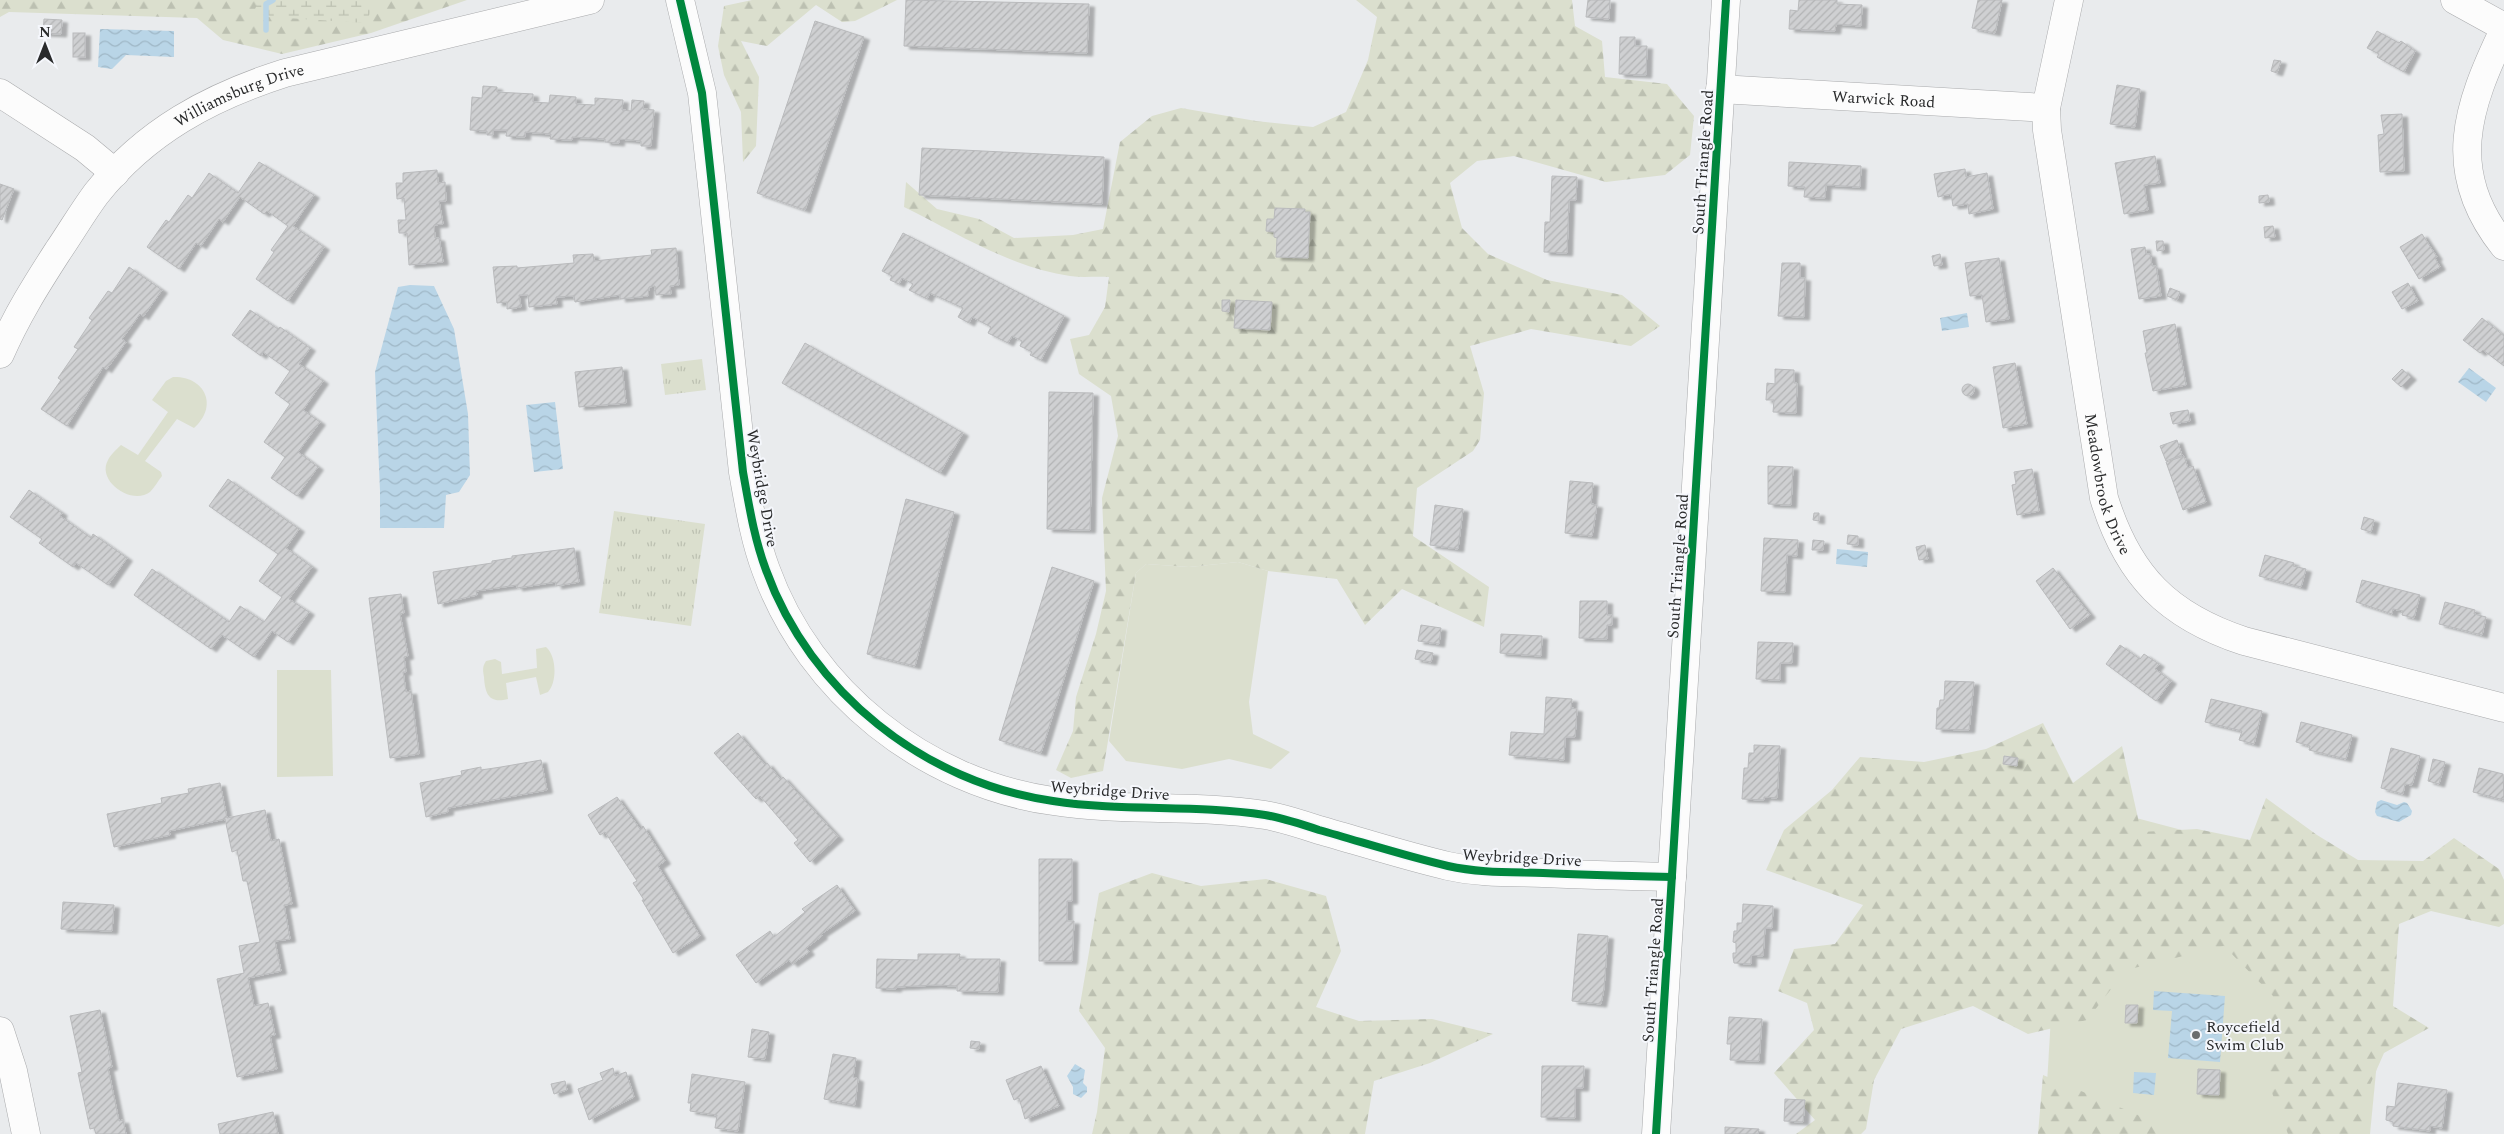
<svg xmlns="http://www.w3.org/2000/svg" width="2504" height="1134" viewBox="0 0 2504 1134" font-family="Spectral,serif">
  <defs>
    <pattern id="forest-firs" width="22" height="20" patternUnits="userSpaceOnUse" patternTransform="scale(1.25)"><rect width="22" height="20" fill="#dbdfce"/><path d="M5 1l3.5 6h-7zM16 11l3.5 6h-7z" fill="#bcc0b1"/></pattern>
    <pattern id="wetland-marsh" width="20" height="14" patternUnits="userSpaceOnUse" patternTransform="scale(1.25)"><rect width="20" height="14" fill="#dbdfce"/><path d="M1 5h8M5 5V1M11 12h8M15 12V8" fill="none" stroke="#bcc0b1"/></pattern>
    <pattern id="park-tufts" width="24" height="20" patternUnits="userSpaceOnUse" patternTransform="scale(1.25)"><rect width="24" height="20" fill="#dbdfce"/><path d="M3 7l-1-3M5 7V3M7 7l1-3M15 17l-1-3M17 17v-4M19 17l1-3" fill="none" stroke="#bcc0b1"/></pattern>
    <pattern id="water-waves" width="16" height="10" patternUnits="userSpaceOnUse" patternTransform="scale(1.25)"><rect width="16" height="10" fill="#b9d5e7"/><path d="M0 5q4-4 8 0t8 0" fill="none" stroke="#9fb7c6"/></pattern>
    <pattern id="building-hatch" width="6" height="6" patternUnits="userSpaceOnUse" patternTransform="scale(1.25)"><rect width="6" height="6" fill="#cfd0d2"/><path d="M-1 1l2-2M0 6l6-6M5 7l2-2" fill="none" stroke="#b2b3b4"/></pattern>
    <filter id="shadow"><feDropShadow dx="5.5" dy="3" stdDeviation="1" flood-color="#0004"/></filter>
  </defs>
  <rect width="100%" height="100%" fill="#e9ebed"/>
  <g fill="#dbdfce">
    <path d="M173,377c32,-1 46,29 21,51l-17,-9 -32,42 16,11 1,4c-4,5 -8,12 -12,16 -18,14 -54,-11 -42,-32 3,-6 9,-11 13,-15l17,10 30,-43 -16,-12 14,-19z"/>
    <polygon points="1238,562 1268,571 1249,702 1253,734 1290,752 1271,769 1229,759 1182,769 1126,761 1109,741 1136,573 1146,564 1189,567"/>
    <path d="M546,647c11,9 11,36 2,45l-8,3 -4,-18 -30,6 2,16c-19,5 -23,-5 -24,-22 -1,-6 -2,-10 2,-16l9,-2 6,3 1,12 35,-6 -1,-19z"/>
    <polygon points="277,670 331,670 333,776 277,777"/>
    <polygon points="2064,799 2394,886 2370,1134 2044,1134"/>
  </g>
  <g fill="url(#forest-firs)">
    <polygon points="0,0 467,0 371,33 282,54 223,40 197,18 9,12 0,17"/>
    <polygon points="752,0 897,0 855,21 842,22 816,5 767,46 741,41 759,77 756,146 743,162 741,112 724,75 718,46 724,6"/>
    <path d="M1356,0h216l3,26 27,15 3,36 62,7 27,32 -4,39 -25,20 -59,7 -92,-26 -37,5 -27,22 12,45 26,26 59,26 75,15 38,31 -29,20 -100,-17 -61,17 14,47 -4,47 -7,11 -56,37 -4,48 76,51 -5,40 -82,-38 -37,36 -28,-46 -69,-8 -30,-9 -49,5 -43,-3 -10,9 -33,198 -32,7 -15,-8 17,-39 3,-34 20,-63 10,-43 -4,-93 16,-62 -7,-40 -32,-22 -9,-35 19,-4 16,-28 4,-30c-13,-1 -26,1 -39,-1 -60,-9 -113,-43 -166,-69l2,-25 31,27 42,10 35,19 59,-3 30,-6 17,-87 32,-26 29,-8 75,13 57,6 33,-15 22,-52 9,-43z"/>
    <polygon points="2043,723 2073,783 2122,746 2141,832 2197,829 2250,840 2266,798 2317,835 2358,860 2423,861 2454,838 2499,869 2504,880 2504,924 2499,927 2431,911 2399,924 2393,1006 2429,1028 2384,1053 2362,1103 2362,1134 2288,1134 2267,1080 2273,996 2224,946 2126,970 2087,1020 2028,1034 1973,1006 1901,1029 1874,1080 1866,1129 1861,1134 1796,1134 1815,1120 1774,1073 1814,1030 1807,1003 1778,991 1794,949 1835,944 1863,905 1766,870 1784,830 1832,790 1860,757 1924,762 1986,749"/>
    <polygon points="1152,873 1201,886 1266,879 1326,896 1341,951 1316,1007 1359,1021 1432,1019 1493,1034 1430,1063 1374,1081 1365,1134 1092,1134 1097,1112 1105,1048 1079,1011 1099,893"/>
    <polygon points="2043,1075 2138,1115 2165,1134 2038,1134"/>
  </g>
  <polygon fill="url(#wetland-marsh)" points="259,0 375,0 366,23 252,16"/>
  <g fill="url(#park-tufts)">
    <polygon points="702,359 706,390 665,395 661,364"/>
    <polygon points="614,511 705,524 691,626 599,613"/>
  </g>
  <g fill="url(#water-waves)">
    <polygon points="100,29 174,31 174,57 126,55 112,69 98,67"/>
    <polygon points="410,285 434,286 454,329 468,414 470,475 459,492 446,495 444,528 380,528 380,491 375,372 398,287"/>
    <polygon points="1967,313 1969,327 1942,331 1940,318"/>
    <polygon points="2469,368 2496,388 2486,402 2458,382"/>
    <polygon points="555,402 563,469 534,472 526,405"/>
    <polygon points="1837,549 1868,552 1867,567 1836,564"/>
    <polygon points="2381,800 2397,805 2404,802 2407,803 2412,811 2411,815 2399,822 2377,816 2375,812 2377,802"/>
    <polygon points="2154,991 2225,996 2220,1062 2168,1058 2172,1011 2153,1010"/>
    <polygon points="1075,1064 1085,1070 1083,1083 1087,1087 1087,1092 1081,1098 1073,1094 1073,1087 1067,1076"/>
    <polygon points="2134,1072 2156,1073 2154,1095 2133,1093"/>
  </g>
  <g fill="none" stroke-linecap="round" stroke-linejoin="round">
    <polyline stroke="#b9d5e7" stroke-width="5.5" points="266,30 266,4 273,0"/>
  </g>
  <g fill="url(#building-hatch)" stroke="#b9babc" filter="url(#shadow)">
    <polygon points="906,0 1089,4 1087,53 904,46"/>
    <polygon points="1588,0 1610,0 1609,19 1586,17"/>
    <polygon points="1799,0 1837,0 1837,4 1862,5 1861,26 1836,24 1835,31 1789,29 1790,10 1798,11"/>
    <polygon points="1978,0 2002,0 1995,33 1972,28"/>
    <polygon points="44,19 62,20 61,34 43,33"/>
    <polygon points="815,21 864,37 805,210 757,193"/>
    <polygon points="2377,31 2399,43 2401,41 2415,51 2404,72 2377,57 2379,54 2367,48"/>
    <rect x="73" y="33" width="12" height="24"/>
    <polygon points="1620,37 1635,37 1635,46 1647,46 1646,75 1619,74"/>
    <polygon points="2274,60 2281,61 2277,73 2271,71"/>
    <polygon points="2117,85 2140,89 2135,127 2110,124"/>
    <polygon points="483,86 497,87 497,92 533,94 533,102 549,103 550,95 576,97 576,104 595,105 595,98 623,100 622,110 631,111 632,100 644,101 643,109 654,110 651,146 641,146 641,141 619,139 619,143 605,142 605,139 572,137 572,140 550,139 551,134 525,132 525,137 506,136 507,130 493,130 493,135 487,135 487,131 470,130 472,97 482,98"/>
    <polygon points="2402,114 2404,171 2380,172 2378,135 2384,134 2381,115"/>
    <polygon points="922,148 1104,157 1102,204 919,195"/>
    <polygon points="2155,156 2160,183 2144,185 2148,210 2124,214 2115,163"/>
    <polygon points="259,162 314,195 293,226 324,247 288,301 256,279 274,252 271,250 288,226 267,211 264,214 240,197 223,222 219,219 201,246 196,243 179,269 147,247 166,220 169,222 188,195 192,198 209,173 238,193"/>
    <polygon points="1789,162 1861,166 1860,187 1826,185 1825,198 1804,197 1805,187 1788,186"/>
    <polygon points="1965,169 1966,177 1987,173 1993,209 1969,214 1968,204 1953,206 1951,194 1938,197 1934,174"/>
    <polygon points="437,170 438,183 445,182 446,201 439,201 443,224 434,225 435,238 439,238 443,262 409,265 407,233 399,233 398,220 406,220 404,198 397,199 396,183 403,183 403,173"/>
    <polygon points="1552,176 1577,177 1576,200 1569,200 1567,253 1544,252 1545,222 1550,222"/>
    <polygon points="0,184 14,189 2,220 0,219"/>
    <polygon points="2268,195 2269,202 2259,203 2259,196"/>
    <polygon points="1275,208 1305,209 1305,212 1310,212 1308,258 1276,257 1277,238 1274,237 1274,232 1266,231 1267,219 1274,219"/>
    <polygon points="2273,226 2275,237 2265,238 2264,227"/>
    <polygon points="903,233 1064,316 1041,360 1030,355 1032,352 1020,346 1022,341 1012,336 1008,343 988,333 991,327 972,317 969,323 958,317 963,308 930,293 927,299 909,290 913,284 902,278 899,284 890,280 892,276 882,271"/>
    <polygon points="2422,234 2437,257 2435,258 2440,267 2419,279 2400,247"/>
    <polygon points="2156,241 2163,241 2164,250 2157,251"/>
    <polygon points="2145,247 2146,254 2150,254 2152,266 2156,266 2161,296 2139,299 2131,249"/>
    <polygon points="676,248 679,285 670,286 671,294 656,295 655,286 649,287 648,296 620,299 620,295 575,302 574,296 556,297 557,304 529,307 528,295 519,295 521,307 507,309 507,302 497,303 493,267 517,266 517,268 574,263 573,255 593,254 594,261 652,255 651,250"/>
    <polygon points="1940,254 1942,265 1934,266 1932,256"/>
    <polygon points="1999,258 2009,319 1986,322 1982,295 1970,296 1965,263"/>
    <polygon points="1782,263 1800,263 1800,278 1805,278 1804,317 1778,316"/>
    <polygon points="129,267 162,290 143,317 140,314 122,339 126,342 106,370 103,367 67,426 41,409 61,380 58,378 78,349 74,347 92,320 89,318 108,291 112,293"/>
    <polygon points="2408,283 2418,301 2402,309 2392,292"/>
    <polygon points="2170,288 2180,292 2177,300 2167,296"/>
    <polygon points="1222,300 1230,300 1229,312 1222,311"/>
    <polygon points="1236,300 1272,302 1270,330 1234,328"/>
    <polygon points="250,310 278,329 280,327 310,348 299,364 323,381 303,410 320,422 298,452 318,467 297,496 271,478 285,457 264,442 290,404 275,393 290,371 263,352 261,356 232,335"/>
    <polygon points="2482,318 2504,336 2504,366 2483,350 2480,353 2463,340"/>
    <polygon points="2175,324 2186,385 2153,391 2145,353 2147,353 2143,331"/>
    <polygon points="805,343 963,433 940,473 782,383"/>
    <polygon points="2015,363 2027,424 2003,428 1993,367"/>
    <polygon points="622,367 626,403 579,407 575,372"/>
    <polygon points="1775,369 1794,370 1794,383 1797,383 1796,413 1773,412 1774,400 1766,400 1767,383 1775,384"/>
    <polygon points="2402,369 2411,377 2401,387 2392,379"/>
    <circle cx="1968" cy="390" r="6"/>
    <polygon points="1049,392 1093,393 1090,530 1047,529"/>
    <polygon points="2188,410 2190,421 2173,424 2170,413"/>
    <polygon points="2177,440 2182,455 2166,461 2160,446"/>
    <polygon points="2184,456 2188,468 2193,466 2206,502 2183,510 2166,462"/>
    <polygon points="1768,466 1793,467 1791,505 1768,504"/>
    <polygon points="2032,469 2039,511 2017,515 2012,485 2016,484 2014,472"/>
    <polygon points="228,479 299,529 286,548 312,567 289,599 309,612 288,642 272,631 254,657 222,635 211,649 134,595 152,569 229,622 240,606 264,622 282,597 259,581 278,554 209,506"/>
    <polygon points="1570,481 1593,483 1591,504 1597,505 1592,536 1565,533"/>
    <polygon points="29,490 62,513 60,516 91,538 93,534 127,558 108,585 76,563 73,567 39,543 42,539 10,517"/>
    <polygon points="906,499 954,512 915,666 867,654"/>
    <polygon points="1435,505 1463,509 1458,549 1430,545"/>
    <polygon points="1814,513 1819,513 1819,521 1813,520"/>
    <polygon points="2364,517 2374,520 2371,532 2361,529"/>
    <polygon points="1848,535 1858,536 1858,545 1847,544"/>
    <polygon points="1764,538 1798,540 1797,556 1787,555 1785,592 1761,591"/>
    <polygon points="1813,540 1824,541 1823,550 1812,550"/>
    <polygon points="1925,545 1928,559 1919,560 1916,547"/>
    <polygon points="574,548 579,582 556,586 556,582 517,588 517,585 476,591 477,595 438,604 433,572 492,563 492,561 512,558 512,556"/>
    <polygon points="2265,555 2294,563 2293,566 2306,569 2301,587 2259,576"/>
    <polygon points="1052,567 1094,581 1041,753 999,740"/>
    <polygon points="2053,568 2090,615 2070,629 2036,581"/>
    <polygon points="2362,580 2420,595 2414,618 2402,615 2403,611 2393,609 2392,614 2356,602"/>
    <polygon points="401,594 404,613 400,614 408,656 404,657 406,672 403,672 406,692 411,691 419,754 390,758 369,598"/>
    <polygon points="1580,601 1607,601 1607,615 1612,615 1612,625 1607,625 1607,639 1579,638"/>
    <polygon points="2445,602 2475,610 2474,614 2486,617 2482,635 2439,624"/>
    <polygon points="1421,625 1441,628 1439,644 1418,641"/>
    <polygon points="1501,634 1542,636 1541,656 1500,653"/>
    <polygon points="1758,642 1793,643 1792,663 1780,663 1780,680 1756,679"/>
    <polygon points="2120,645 2140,659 2144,654 2159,664 2155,669 2171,681 2156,701 2106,664"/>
    <polygon points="1417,650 1433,653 1431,662 1415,659"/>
    <polygon points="1945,681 1974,682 1969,730 1936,729 1937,708 1939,708 1940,700 1944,700"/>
    <polygon points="1546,697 1572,699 1571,708 1577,709 1575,737 1565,737 1564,760 1509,755 1511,732 1544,734"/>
    <polygon points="2211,699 2262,711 2254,744 2239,740 2242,731 2205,722"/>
    <polygon points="2301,722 2352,735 2346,759 2309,750 2310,746 2296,742"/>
    <polygon points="738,733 765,765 767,763 780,779 783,777 838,837 810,862 794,843 798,840 760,796 756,799 714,753"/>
    <polygon points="1754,745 1780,746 1777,798 1764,797 1764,800 1742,799 1744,768 1748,768 1749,753 1754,753"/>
    <polygon points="2391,748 2420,756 2412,785 2405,784 2403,794 2381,788"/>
    <polygon points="2004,756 2018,758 2017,766 2003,764"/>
    <polygon points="2433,759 2445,762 2439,784 2428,781"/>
    <polygon points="541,760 547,790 448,808 448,812 426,817 420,783 462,775 461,771 481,767 481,770 501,767"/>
    <polygon points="2479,768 2503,774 2504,800 2473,792"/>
    <polygon points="220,783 227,818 265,810 271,841 279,839 292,904 284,905 290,939 275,941 281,971 248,978 254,1006 268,1003 275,1035 270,1036 277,1069 237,1077 217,979 244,973 239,946 260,942 247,881 243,881 237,850 232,852 225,819 169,831 170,835 114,847 107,814 162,803 161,798 189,793 188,789"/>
    <polygon points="617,797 640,829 643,826 665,861 658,866 700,936 673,953 642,900 644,900 633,883 637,881 605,832 600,835 588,815"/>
    <polygon points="1039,859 1072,859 1072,901 1067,901 1067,921 1074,921 1072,961 1039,961"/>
    <polygon points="837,885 855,911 821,934 822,936 806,948 809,952 792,964 789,960 756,983 736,955 770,931 774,937 805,912 802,909"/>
    <polygon points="63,902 114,905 112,931 61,929"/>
    <polygon points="1743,904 1773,906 1772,928 1765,928 1763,956 1751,955 1751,964 1734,963 1733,957 1733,953 1736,953 1736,943 1733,942 1734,931 1737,931 1737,923 1742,923"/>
    <polygon points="1578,934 1608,936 1604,988 1601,1004 1572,1001"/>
    <polygon points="918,954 960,954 959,959 1000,959 998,992 957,991 957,986 936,985 896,987 896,989 876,988 877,959 918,960"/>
    <polygon points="2126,1005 2138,1005 2137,1023 2125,1023"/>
    <polygon points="100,1010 112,1067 108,1068 119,1121 123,1120 126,1134 96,1134 94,1128 90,1129 78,1073 82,1072 70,1016"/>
    <polygon points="1729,1017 1762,1019 1759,1061 1730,1060 1731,1044 1727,1044"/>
    <polygon points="752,1029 769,1032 765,1059 748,1057"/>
    <polygon points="971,1041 980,1042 979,1049 970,1048"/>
    <polygon points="833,1054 856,1058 853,1077 858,1079 855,1105 824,1099"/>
    <polygon points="1041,1066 1059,1106 1025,1119 1019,1098 1014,1100 1006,1080"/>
    <polygon points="1542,1066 1584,1066 1583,1088 1575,1088 1575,1118 1541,1117"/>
    <polygon points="613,1068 615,1076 626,1072 634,1097 589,1120 578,1089 603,1080 600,1073"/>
    <polygon points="2198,1069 2220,1070 2219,1095 2197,1094"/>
    <polygon points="692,1074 745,1082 738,1131 715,1128 717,1115 690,1111 691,1103 688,1103"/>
    <polygon points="565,1081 567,1090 554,1094 551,1084"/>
    <polygon points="2398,1083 2447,1090 2442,1128 2430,1126 2430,1131 2393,1126 2393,1122 2386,1120 2387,1106 2395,1107"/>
    <polygon points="1785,1099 1805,1100 1803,1122 1784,1121"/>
    <polygon points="273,1112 278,1134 220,1134 218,1124"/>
    <polygon points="1725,1127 1759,1129 1758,1134 1725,1134"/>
  </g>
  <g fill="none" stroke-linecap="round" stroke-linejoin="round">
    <g stroke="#a9aaac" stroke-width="29">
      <g id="minor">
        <path d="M680,0l22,93 41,379c6,33 11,66 23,98 44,122 159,213 287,231 70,11 142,3 212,14 18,3 36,9 54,15 43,12 86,26 129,36 31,7 63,6 95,7 43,2 86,3 129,4"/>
        <path id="s1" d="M2069,0l-23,108 1,22 57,368c24,78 64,118 140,143l260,67"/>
        <polyline points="2455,0 2504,27"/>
        <path d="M2504,30c-37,77 -60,141 0,216"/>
        <path id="s2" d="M1720,89l326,19"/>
        <polyline points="0,93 85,148 115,173"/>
        <path id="s3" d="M0,354c16,-37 36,-69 58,-103 13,-19 24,-38 38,-57 50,-63 114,-97 189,-121l305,-73"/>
        <polyline points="0,1031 13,1071 26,1134"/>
        <polyline points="1656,1134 1726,0"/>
      </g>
    </g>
    <use href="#minor" stroke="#fcfcfc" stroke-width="28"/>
    <g stroke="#f5f7fc" stroke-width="11">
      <g id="cycleway">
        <path d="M680,0l22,93 41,379c6,33 11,66 23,98 44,122 159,213 287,231 70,11 142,3 212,14 18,3 36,9 54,15 43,12 86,26 129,36 31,7 63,6 95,7 43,2 86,3 129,4"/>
        <polyline points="1656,1134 1726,0"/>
      </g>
    </g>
    <use href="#cycleway" stroke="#00873e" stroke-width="8"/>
  </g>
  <circle fill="#6c6e6f" stroke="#f5f7fc" stroke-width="2" cx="2196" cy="1035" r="5"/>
  <g text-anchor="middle" stroke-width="4" stroke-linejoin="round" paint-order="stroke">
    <g font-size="16" fill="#292a2b" stroke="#f5f7fc">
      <text dy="6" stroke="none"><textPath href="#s3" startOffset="364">Williamsburg Drive</textPath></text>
      <text dy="6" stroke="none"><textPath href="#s2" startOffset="164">Warwick Road</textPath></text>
      <text transform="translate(1702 162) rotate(-86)" y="6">South Triangle Road</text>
      <text dy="6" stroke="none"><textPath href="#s1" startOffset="492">Meadowbrook Drive</textPath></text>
      <text transform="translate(763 488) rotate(80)" y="6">Weybridge Drive</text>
      <text transform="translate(1677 566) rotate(-86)" y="6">South Triangle Road</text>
      <text transform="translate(1110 790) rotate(4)" y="6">Weybridge Drive</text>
      <text transform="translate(1522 857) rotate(3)" y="6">Weybridge Drive</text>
      <text transform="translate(1652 970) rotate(-86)" y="6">South Triangle Road</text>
    </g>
    <g font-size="16" fill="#292a2b" stroke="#f5f7fc" text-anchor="start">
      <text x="2206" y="1032">Roycefield<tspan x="2206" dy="18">Swim Club</tspan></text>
    </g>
  </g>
  <g transform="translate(45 45)" stroke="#f5f7fc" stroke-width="4" paint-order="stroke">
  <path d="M0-4L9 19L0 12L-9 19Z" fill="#292a2b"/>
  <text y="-8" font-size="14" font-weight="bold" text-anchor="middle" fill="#292a2b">N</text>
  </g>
</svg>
